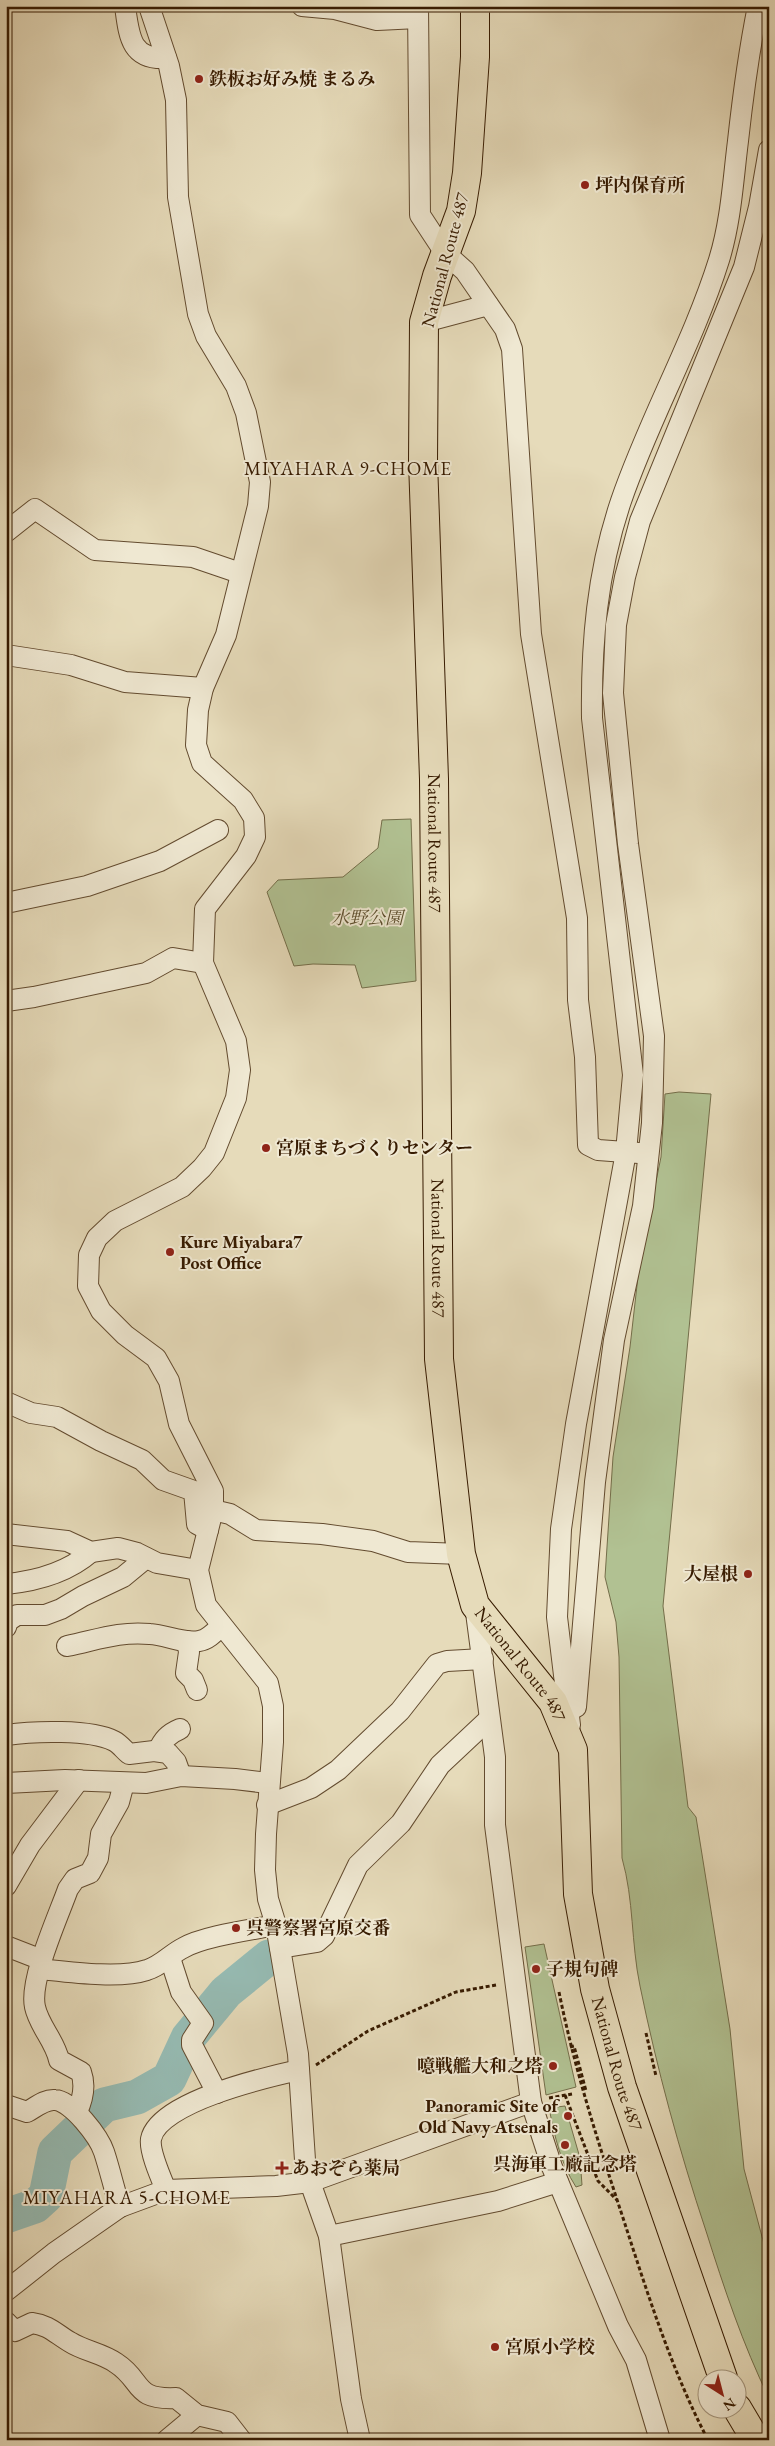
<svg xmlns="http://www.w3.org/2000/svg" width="775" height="2446" viewBox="0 0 775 2446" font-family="'EB Garamond','Noto Serif JP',serif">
  <rect width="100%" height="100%" fill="#e6dbba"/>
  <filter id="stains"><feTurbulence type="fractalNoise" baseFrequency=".004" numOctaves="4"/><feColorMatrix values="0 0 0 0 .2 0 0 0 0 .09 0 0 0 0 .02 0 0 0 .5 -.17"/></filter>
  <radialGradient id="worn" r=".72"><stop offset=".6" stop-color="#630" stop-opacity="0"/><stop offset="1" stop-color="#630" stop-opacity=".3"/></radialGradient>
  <g fill="#b1c192" stroke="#746e4a">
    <polygon points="411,819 416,981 362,988 355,965 313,964 294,966 267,892 278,880 343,877 378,848 382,820"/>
    <path d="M679,1092l32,2 -48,512 25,201 8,10 34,212 14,140 25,94v135c-26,-53 -45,-110 -63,-167 -27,-81 -49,-162 -66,-245 -9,-43 -6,-86 -18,-128l-3,-201 -3,-35 -11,-45 8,-120 17,-110 10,-88 21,-102 4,-63z"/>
    <polygon points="544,1944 576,2087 546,2095 525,1947"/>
    <path d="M565,2106l15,52 2,27 -6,2c-16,-25 -21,-50 -27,-79z"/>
  </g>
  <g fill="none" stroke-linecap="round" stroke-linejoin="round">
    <polyline stroke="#96bbb3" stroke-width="35" points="6,2216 35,2206 46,2196 55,2152 104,2105 137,2097 169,2079 188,2038 226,1992 269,1957"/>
    <g stroke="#634b2f" stroke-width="22">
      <g id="minor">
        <path d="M125,6c4,29 5,54 41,52"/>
        <polyline points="149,6 169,66 176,100 178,197 198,314 206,336 236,386 246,413 260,482 258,506 226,635 203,688 198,710 196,745 202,763 243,800 254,818 255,837 246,856 205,909 203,963 236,1041 240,1070 236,1098 214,1153 202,1168 182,1187 115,1221 97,1238 89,1255 88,1286 101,1311 125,1335 156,1358 169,1381 179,1424 213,1491 213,1510 198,1570 206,1605 268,1683 273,1706 273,1742 266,1834 265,1870 268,1899 276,1925 298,2054 305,2160 310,2182 329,2236 351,2399 360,2440"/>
        <polyline points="302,6 335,9 377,20 418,18"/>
        <polyline points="418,6 420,215 445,253 465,271 505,329 512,349 531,634 577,918 578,1000 585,1057 588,1145 598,1150 639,1153"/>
        <polyline points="424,322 488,305"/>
        <polyline points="6,532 35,509 95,550 193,557 240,573"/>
        <polyline points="6,655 71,665 125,682 203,688"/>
        <polyline points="6,903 87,886 160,861 218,830"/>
        <polyline points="6,1001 34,997 146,973 173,958 203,963"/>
        <polyline points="6,1402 31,1413 57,1417 101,1441 142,1460 163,1480 194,1491 197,1524 208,1530"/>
        <polyline points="213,1510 230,1514 256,1530 322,1534 373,1541 408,1552 461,1554"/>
        <polyline points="6,1534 67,1541 91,1552 118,1548 137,1553 157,1563 198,1570"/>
        <path d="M6,1584c31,-3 61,-11 85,-32"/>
        <polyline points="475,1605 495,1757 495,1825 531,2102 552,2167 618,2326 636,2360 660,2440"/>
        <polyline points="6,1627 8,1621 17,1615 45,1615 61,1609 83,1596 123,1577 146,1558"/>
        <polyline points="187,1641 189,1652 186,1673 193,1680 197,1690"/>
        <path d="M67,1646c30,-6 52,-15 83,-12 16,1 34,10 49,7 9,-1 16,-9 22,-15"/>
        <polyline points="576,1707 595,1482 614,1340 643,1206 652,1123 654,1036 628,844 613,693 616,625 625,577 640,521 744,267 759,207 769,150"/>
        <path d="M570,1725l-13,-108 4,-88 15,-105 50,-272 7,-77 -41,-357c-1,-74 5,-146 29,-217 28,-82 72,-158 98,-241 12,-39 14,-79 19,-119 5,-46 11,-90 20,-135"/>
        <path d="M6,1735c27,-4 85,-6 108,6 6,3 10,9 15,13l25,-3 14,2 8,9 5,14"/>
        <path d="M158,1751c5,-11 10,-17 22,-22"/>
        <polyline points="6,1783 65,1780 146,1783 181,1776 235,1779 268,1783"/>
        <polyline points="267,1805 311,1788 338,1770 400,1711 437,1664 447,1661 483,1659"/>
        <polyline points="6,1886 30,1845 79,1780"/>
        <polyline points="6,1946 42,1960"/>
        <polyline points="280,1948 317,1942 324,1936 358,1865 401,1823 440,1765 488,1720"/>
        <polyline points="170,1958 181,1992 203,2023 192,2040 192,2045 217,2093"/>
        <path d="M40,1969c29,3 80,10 107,1 14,-4 24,-16 36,-22 21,-12 68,-18 93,-23"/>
        <path d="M6,2105l21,7c9,-5 18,-13 28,-12 17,1 44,37 49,52 6,18 10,37 16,55"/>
        <path d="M77,2112c6,-13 9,-26 4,-40l-22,-12c-4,-19 -20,-34 -24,-53 -6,-27 23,-90 33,-118l7,-10 15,-6 8,-15 3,-24 18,-32 5,-19"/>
        <path d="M166,2190c-5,-12 -17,-39 -15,-51 7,-37 116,-62 148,-69"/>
        <polyline points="329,2236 498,2201 558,2182"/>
        <polyline points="6,2291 54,2253 120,2207 166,2190 276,2186 310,2182 531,2102"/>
        <path d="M6,2322l9,9 17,-8c17,2 24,11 38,19 14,9 32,11 46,21 28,18 16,37 60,35l21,17 30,7 14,18"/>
        <polyline points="167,2440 197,2415"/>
      </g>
    </g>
    <g stroke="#371b01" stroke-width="30">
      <g id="highway">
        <path id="s1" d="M475,6v51l-8,116 -6,38 -24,65 -13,46 -1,139 11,318 5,580 22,195 14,51 78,97 20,48 5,144 17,95 27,98 101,291"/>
        <polyline points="737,2408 756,2440"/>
      </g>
    </g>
    <g stroke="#371b01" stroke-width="3" stroke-dasharray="4 2.5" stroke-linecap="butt">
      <path d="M559,1992c16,79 40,153 65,229 24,74 48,150 84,219"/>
      <polyline points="646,2033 656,2076"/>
      <polyline points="570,2047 574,2046 586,2091"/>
      <polyline points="316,2065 368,2031 456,1992 496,1985"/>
      <polyline points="565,2095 598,2181 617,2200"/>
      <polyline points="549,2098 572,2094"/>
    </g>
    <use href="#minor" stroke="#efe8d2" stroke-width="20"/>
    <use href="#highway" stroke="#e6dbba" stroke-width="28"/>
  </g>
  <g fill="#8f2418" stroke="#efe8d2" stroke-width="2">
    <circle cx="199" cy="79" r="5"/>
    <circle cx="585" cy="185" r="5"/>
    <circle cx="266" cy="1148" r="5"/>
    <circle cx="170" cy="1252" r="5"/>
    <circle cx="748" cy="1574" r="5"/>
    <circle cx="236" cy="1928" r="5"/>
    <circle cx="536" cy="1969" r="5"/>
    <circle cx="553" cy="2066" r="5"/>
    <circle cx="568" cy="2116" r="5"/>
    <circle cx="565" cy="2145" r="5"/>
    <path d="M279.5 2160.5h5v5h5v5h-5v5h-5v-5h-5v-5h5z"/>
    <circle cx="495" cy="2347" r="5"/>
  </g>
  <g text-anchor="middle" stroke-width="4" stroke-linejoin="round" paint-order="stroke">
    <g font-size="18" font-weight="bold" fill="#371b01" stroke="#efe8d2" text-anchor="start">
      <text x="209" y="85">鉄板お好み焼 まるみ</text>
      <text x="595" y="191">坪内保育所</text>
      <text x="276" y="1154">宮原まちづくりセンター</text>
      <text x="180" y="1248">Kure Miyabara7<tspan x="180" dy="21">Post Office</tspan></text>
      <text x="738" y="1580" text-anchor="end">大屋根</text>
      <text x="246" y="1934">呉警察署宮原交番</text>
      <text x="546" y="1975">子規句碑</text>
      <text x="543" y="2072" text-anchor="end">噫戦艦大和之塔</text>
      <text x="558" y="2112" text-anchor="end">Panoramic Site of<tspan x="558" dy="21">Old Navy Atsenals</tspan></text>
      <text x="565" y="2170" text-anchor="middle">呉海軍工廠記念塔</text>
      <text x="292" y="2174">あおぞら薬局</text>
      <text x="505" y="2353">宮原小学校</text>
    </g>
    <g font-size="18" fill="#371b01" stroke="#efe8d2">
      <text transform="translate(445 260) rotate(-75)" y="6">National Route 487</text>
      <text dy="6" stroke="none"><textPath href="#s1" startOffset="844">National Route 487</textPath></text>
      <text dy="6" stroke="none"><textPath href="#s1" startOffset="1249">National Route 487</textPath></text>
      <text dy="6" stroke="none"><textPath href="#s1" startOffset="1684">National Route 487</textPath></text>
      <text dy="6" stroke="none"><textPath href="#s1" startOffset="2104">National Route 487</textPath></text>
    </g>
    <g font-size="18" font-style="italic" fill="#5c4d2c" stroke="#efe8d2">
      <text x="367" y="924">水野公園</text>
    </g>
    <g font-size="19" letter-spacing="1" fill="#371b01" stroke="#efe8d2">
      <text x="348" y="475">MIYAHARA 9-CHOME</text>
      <text x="127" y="2204">MIYAHARA 5-CHOME</text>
    </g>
  </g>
  <rect width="775" height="2446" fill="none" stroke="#e6dbba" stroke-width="25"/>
  <rect x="8" y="8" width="760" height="2431" fill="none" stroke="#371b01" stroke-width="2.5"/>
  <rect x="12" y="12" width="750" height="2421" fill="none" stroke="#371b01"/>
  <g transform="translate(722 2394) rotate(144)"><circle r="24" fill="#efe8d2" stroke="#a5967e"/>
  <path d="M0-4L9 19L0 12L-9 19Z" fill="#8f2418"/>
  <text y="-8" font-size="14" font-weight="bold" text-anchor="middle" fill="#371b01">N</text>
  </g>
  <rect width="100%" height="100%" filter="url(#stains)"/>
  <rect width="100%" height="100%" fill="url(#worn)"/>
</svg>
